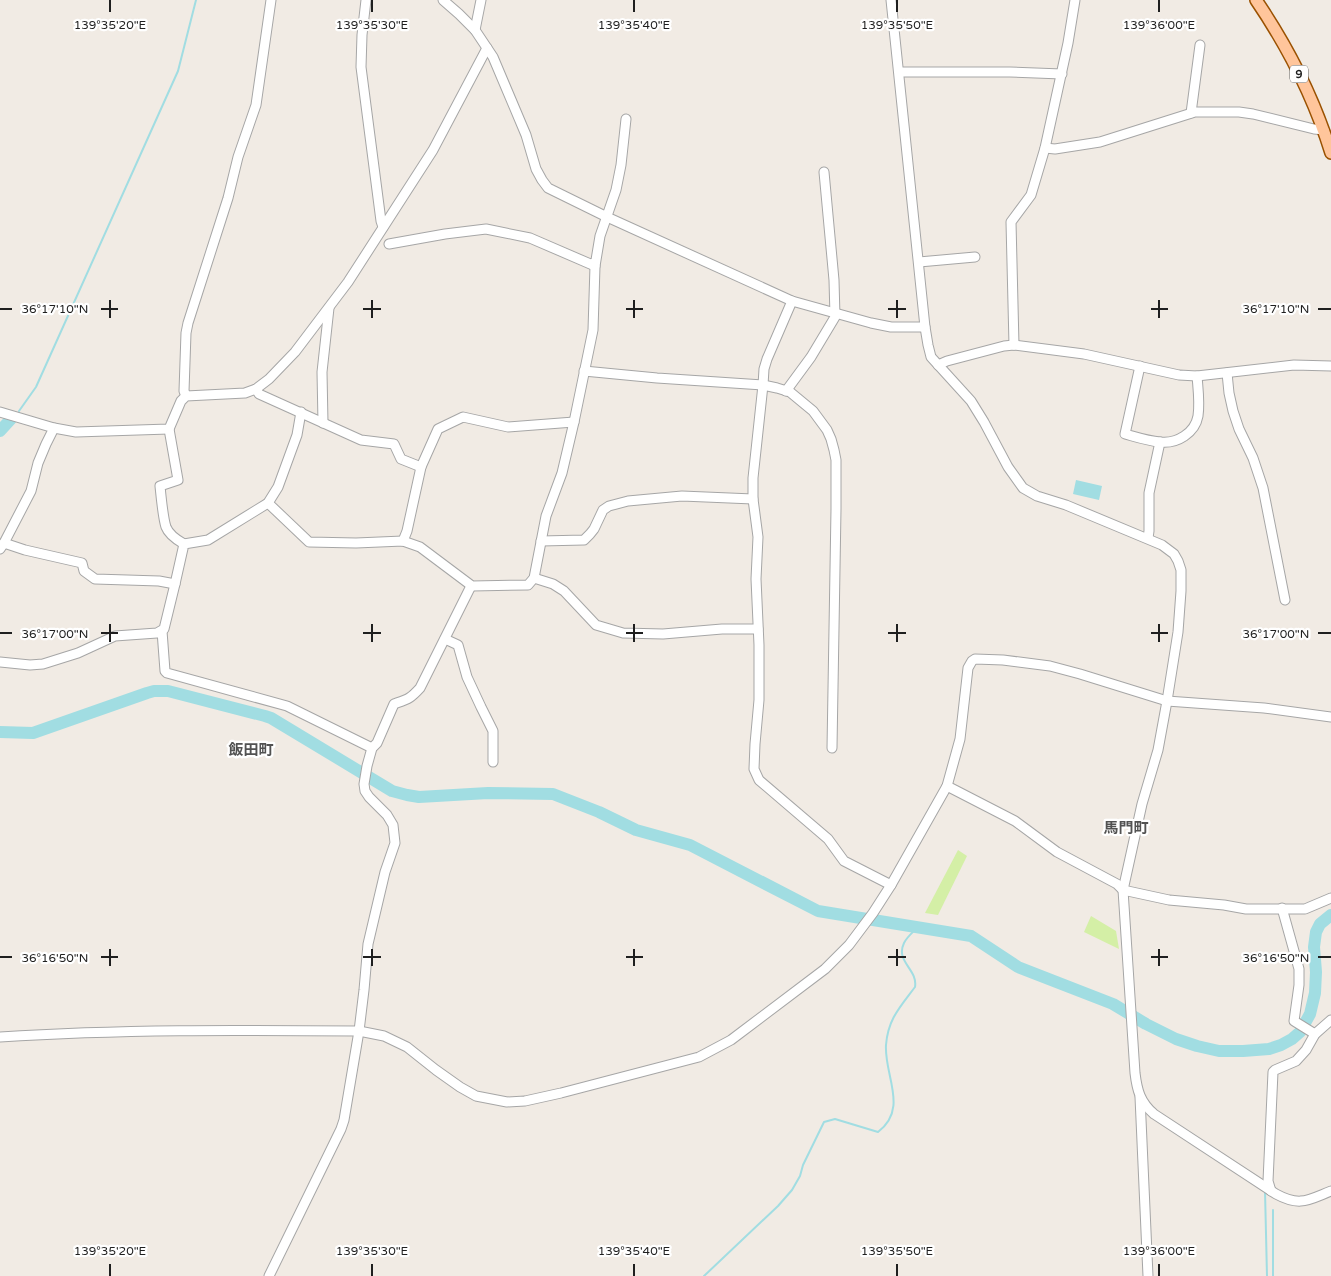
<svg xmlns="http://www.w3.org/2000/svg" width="1331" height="1276" viewBox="0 0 1331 1276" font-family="'Varela Round','Noto Sans JP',sans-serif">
  <rect width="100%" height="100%" fill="#f1ebe4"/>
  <g fill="#d4efa6">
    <polygon points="958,850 967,856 938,915 925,913"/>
    <polygon points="1091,916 1116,931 1119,949 1084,932"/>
  </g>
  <polygon fill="#a1dde2" points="1076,480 1102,486 1099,500 1073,494"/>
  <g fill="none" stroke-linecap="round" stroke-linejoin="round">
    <g stroke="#a1dde2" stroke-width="2">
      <polyline points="19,411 36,387 178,71 196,0"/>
      <polyline points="1265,1191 1267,1276"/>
      <polyline points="1273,1210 1273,1276"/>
      <path d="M704,1276l74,-70 14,-16 8,-14 3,-11 21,-43 11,-3 43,13c31,-24 6,-56 8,-87 2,-26 14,-38 29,-58 3,-18 -20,-25 -11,-44 3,-6 9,-11 13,-15"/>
    </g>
    <g stroke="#a1dde2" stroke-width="12">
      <polyline points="0,431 11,419"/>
      <polyline points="0,732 33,733 147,693 154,691 168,691 265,716 271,718 392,791 407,795 419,797 488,793 553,794 599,812 636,830 690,845 818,911 971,936 1018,967 1113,1004 1146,1024 1176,1039 1197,1046 1219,1051 1243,1051 1269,1049 1281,1045 1292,1039 1300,1032 1310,1014 1315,993 1316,972 1314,947 1316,932 1320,924 1331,915"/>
    </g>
    <g stroke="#a6a6a6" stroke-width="11">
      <g id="minor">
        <polyline points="366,0 362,35 361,67 381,221 383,227"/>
        <polyline points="443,0 459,14 475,30 493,57 526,135 536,169 542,180 548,188 607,217 792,301 871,323 891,327 925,327"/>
        <path d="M891,0l34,327 3,18 3,12 40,44 13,21 24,45 15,21 14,8 29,9 96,40 12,9 4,7 3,9v21l-3,41 -11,69 -9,49 -16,54 -19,86 12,183c2,17 5,29 19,41l122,80c24,13 32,6 55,-3"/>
        <polyline points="475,30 481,0"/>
        <polyline points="900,72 1010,72 1062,74"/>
        <polyline points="1191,113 1200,45"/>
        <polyline points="1045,148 1055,149 1100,142 1195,112 1239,112 1253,114 1314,129 1324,130"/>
        <polyline points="389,244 445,234 486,229 530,238 595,266 600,236 616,190 621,165 626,119"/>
        <polyline points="919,262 975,257"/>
        <polyline points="792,301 767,359 764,369 763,385 753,478 753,499 758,537 756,579 759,645 759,700 755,744 754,769 759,780 828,839 844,861 891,885"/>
        <polyline points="1014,345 1011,222 1031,195 1045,148 1068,43 1075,0"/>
        <polyline points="938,365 947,361 1004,346 1014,345 1084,354 1179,375 1197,376 1294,365 1331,366"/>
        <path d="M1140,366l-15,68c11,3 23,7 35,8 17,2 35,-9 38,-26 2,-13 0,-27 -1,-40"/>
        <polyline points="584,371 657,378 763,385 777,388 790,392 813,411 827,430 831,439 834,450 836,460 836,509 832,748"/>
        <polyline points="1227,373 1229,393 1233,411 1239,429 1253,458 1263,488 1285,600"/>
        <polyline points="256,389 259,394 361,440 394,444 401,459 421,467"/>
        <polyline points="786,391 811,357 835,317 834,280 824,172"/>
        <polyline points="186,396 184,391 186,333 188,323 228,198 238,157 256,105 271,0"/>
        <polyline points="0,412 54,428 76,432 169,429 181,401 186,396 245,393 256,389 269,379 295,352 348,282 433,150 487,48"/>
        <polyline points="323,423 322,372 329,308"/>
        <path d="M169,429l9,51 -18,6c1,10 3,32 6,41 3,8 11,13 18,17"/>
        <polyline points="268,503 309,542 356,543 403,541 420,547 472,586 528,585 534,578 546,516 562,473 574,422 593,330 595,266"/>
        <polyline points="1148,538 1149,531 1149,493 1160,442"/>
        <polyline points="403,541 407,531 421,467 438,429 463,417 508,427 574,422"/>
        <polyline points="541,541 584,540 590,534 594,529 603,510 609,506 628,501 682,496 753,499"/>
        <polyline points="4,543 25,550 82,563 84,571 95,579 159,581 175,584"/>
        <polyline points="0,549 4,543 31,491 38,463 46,444 54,428"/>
        <polyline points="534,578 553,584 564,591 596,625 623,633 663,634 722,629 758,629"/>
        <polyline points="162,631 165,671 167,673 287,706 372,748"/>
        <polyline points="445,639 458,645 467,677 481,707 493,731 493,762"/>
        <polyline points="0,662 30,665 43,664 78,653 115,636 157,633 164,629 175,584 184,544 208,540 268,503 278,487 297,435 301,412"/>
        <polyline points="947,786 1015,821 1057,852 1117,884 1123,890 1169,900 1224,905 1246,909 1305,909 1331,898"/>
        <polyline points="1282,908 1299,969 1299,985 1294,1021 1315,1034"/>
        <path d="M0,1037c120,-8 239,-7 359,-6l25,5 23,11 29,23 24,17 16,9 31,6 18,-1 36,-8 138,-36 32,-17 94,-71 24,-24 24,-32 18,-28 56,-99 13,-47 8,-71 4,-7 3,-2 28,1 47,6 30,8 87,27 97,7 67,9"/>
        <polyline points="1140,1097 1148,1276"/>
        <polyline points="1271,1191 1268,1181 1273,1072 1275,1070 1296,1061 1306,1050 1315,1034 1331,1020"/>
        <path d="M269,1276l72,-147 3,-9 15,-89 5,-41 4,-46 17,-72 10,-29 -2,-18 -6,-10 -18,-18 -4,-6 -1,-7 3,-18 5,-18 5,-5 17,-39c14,-5 16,-5 26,-16l51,-102"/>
      </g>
    </g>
    <g stroke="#9a5100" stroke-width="14">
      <path id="major" d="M1256,0c32,47 58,98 75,153"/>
    </g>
    <use href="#minor" stroke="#fff" stroke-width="9"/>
    <use href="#major" stroke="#ffc59b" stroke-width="11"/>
  </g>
  <path fill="none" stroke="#1f1f1f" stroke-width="2" d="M110,0v12M372,0v12M634,0v12M897,0v12M1159,0v12M110,300v18M372,300v18M634,300v18M897,300v18M1159,300v18M0,309h12M101,309h17M363,309h18M626,309h17M888,309h18M1151,309h17M1318,309h13M110,624v18M372,624v18M634,624v18M897,624v18M1159,624v18M0,633h12M101,633h17M363,633h18M626,633h17M888,633h18M1151,633h17M1318,633h13M110,949v17M372,949v17M634,949v17M897,949v17M1159,949v17M0,957h12M101,957h17M363,957h18M626,957h17M888,957h18M1151,957h17M1318,957h13M110,1264v12M372,1264v12M634,1264v12M897,1264v12M1159,1264v12"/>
  <g text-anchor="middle" stroke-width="4.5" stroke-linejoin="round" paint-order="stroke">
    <rect fill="#fff" stroke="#626262" stroke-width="1" x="1290" y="65.5" width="18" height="17" rx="4"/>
    <g font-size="11" font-weight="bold" fill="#1f1f1f">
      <text x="1299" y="78">9</text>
    </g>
    <g font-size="15" font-weight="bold" fill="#525252" stroke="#fff">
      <text x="251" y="755">飯田町</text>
      <text x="1126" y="833">馬門町</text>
    </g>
  </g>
  <g font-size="12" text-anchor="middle" fill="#1f1f1f" stroke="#fff" stroke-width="4.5" stroke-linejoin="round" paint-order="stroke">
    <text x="110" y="29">139°35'20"E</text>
    <text x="372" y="29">139°35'30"E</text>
    <text x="634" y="29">139°35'40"E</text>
    <text x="897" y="29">139°35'50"E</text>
    <text x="1159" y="29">139°36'00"E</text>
    <text x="55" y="313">36°17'10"N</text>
    <text x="1276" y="313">36°17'10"N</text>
    <text x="55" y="638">36°17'00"N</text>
    <text x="1276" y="638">36°17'00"N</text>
    <text x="55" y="962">36°16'50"N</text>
    <text x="1276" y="962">36°16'50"N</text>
    <text x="110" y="1255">139°35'20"E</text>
    <text x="372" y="1255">139°35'30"E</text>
    <text x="634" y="1255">139°35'40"E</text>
    <text x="897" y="1255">139°35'50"E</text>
    <text x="1159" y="1255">139°36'00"E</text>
  </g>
</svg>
